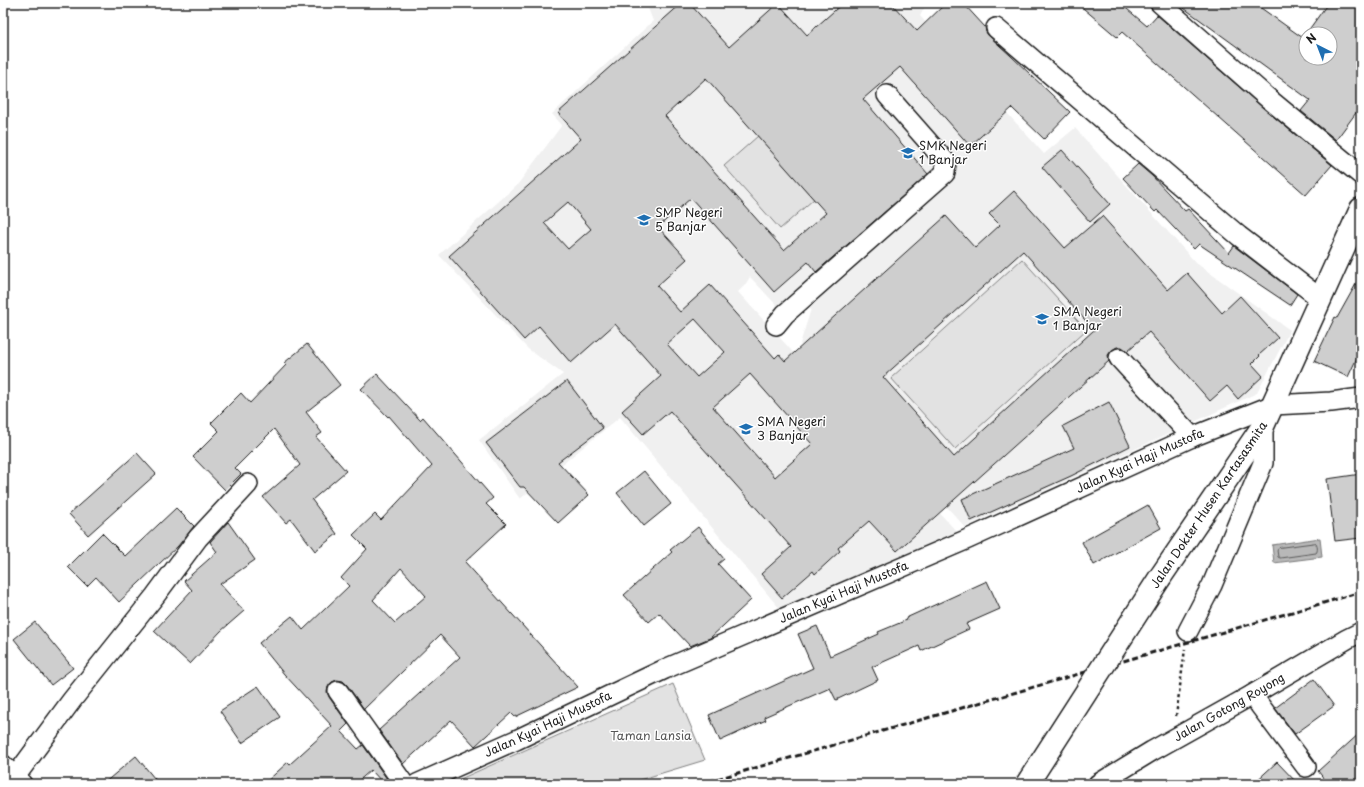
<svg xmlns="http://www.w3.org/2000/svg" width="1364" height="787" viewBox="0 0 1364 787" font-family="'Playpen Sans',sans-serif">
  <rect width="100%" height="100%" fill="#fff"/>
  <filter id="ink" filterUnits="userSpaceOnUse"><feTurbulence type="fractalNoise" baseFrequency=".025" numOctaves="2"/><feDisplacementMap in="SourceGraphic" scale="8" xChannelSelector="R" yChannelSelector="G"/><feConvolveMatrix kernelMatrix="1 2 1 2 8 2 1 2 1" color-interpolation-filters="sRGB"/></filter>
  <g filter="url(#ink)">
    <polygon fill="#f0f0f0" points="646,3 927,3 920,16 1044,154 1075,128 1196,263 1290,330 1257,393 965,527 800,344 811,309 785,314 750,277 745,285 738,292 957,532 856,577 789,608 780,609 620,417 520,499 479,440 563,374 528,349 439,255 518,184 562,125 552,114 653,21"/>
    <g fill="#e2e2e2" stroke="#7f7f7f">
      <polygon points="758,136 814,199 780,229 724,166"/>
      <polygon points="1022,259 1086,330 955,449 891,378"/>
      <polygon points="673,684 705,760 626,784 449,784"/>
    </g>
    <polygon fill="#b8b8b8" stroke="#7a7a7a" points="1320,538 1322,557 1274,563 1272,545"/>
    <g fill="none" stroke-linecap="round" stroke-linejoin="round">
      <path stroke="#5a5a5a" stroke-width="1" d="M1315,543c3,2 3,8 1,10l-36,5 -2,-1 -1,-7 1,-2z"/>
    </g>
    <g fill="#cecece" stroke="#1c1c1c" fill-rule="evenodd">
      <path d="M682,3h7l40,44 49,-44 29,32 36,-32h48l26,28 29,-28h17l22,24 1,5 3,4 21,19 60,57 -26,27 -32,-31 -42,38 -70,-79 -37,32 65,75 -112,98 -8,-10 -34,30 -83,-94 -33,29 29,32 -30,27 23,26 30,-27 65,73 4,-4 6,7 161,-145 29,32 25,-23 -11,-11 25,-23 51,57 37,-32 66,74 19,-17 35,40 18,-17 38,42 -19,17 1,1 -8,8 11,12 -25,23 -11,-13 -17,15 -61,-69 -22,19 -5,-4h-5l-5,3 -4,5 1,6 -212,190 -28,-30 -31,27 2,3 -25,23 -2,-3 -31,27 -21,-24 30,-27 -121,-136 -27,23 -21,-23 39,-35 -46,-52 -44,39 -32,-37 -15,14 -75,-84 132,-117 -23,-26zM706,78l120,135 -42,37 -119,-134zM568,202l23,27 -23,20 -24,-26zM1023,251l71,79 -140,127 -71,-80zM695,319l30,33 -28,25 -30,-33zM750,374l62,70 -37,33 -62,-70z"/>
      <polygon points="1077,3 1120,3 1147,26 1157,15 1262,107 1332,165 1306,195 1122,32 1117,37"/>
      <path d="M1177,3h77l49,35 25,-35h33v103l-25,34 -35,-29 9,-11zM1306,34h24v24h-24z"/>
      <polygon points="1062,150 1110,204 1090,222 1042,167"/>
      <polygon points="1138,164 1152,176 1185,211 1188,209 1229,253 1234,246 1297,294 1290,305 1199,244 1194,249 1157,210 1155,212 1123,178"/>
      <polygon points="1361,275 1361,349 1348,377 1314,361 1335,317 1337,318"/>
      <polygon points="307,344 340,385 306,412 322,433 316,437 346,471 312,500 337,534 315,551 291,519 286,523 263,497 300,465 274,429 235,468 241,474 225,490 193,457 219,431 211,423 241,393 250,403 286,365 284,363"/>
      <path d="M377,374l43,46 3,-3 70,81 -7,6 20,20 -41,38 113,125 -63,30 -4,-4 -36,33 -24,-26 -48,44 -24,-34 81,-73 -20,-22 -76,74 -17,-24 -4,-4 -6,-1 -5,2 -4,5 -1,5 2,5 19,27 -7,7 17,18 5,-4 24,34 -4,4 -12,-13 -16,14h-91l24,-22 2,2 42,-38 -48,-52 -25,-31 33,-27 11,14 46,-44 -8,-8 26,-29 -14,-14 22,-21 6,6 51,-54 -43,-50 -1,1 -27,-28zM401,568l25,28 -31,27 -22,-23z"/>
      <polygon points="567,381 603,428 558,462 589,495 558,523 524,487 520,487 486,443"/>
      <polygon points="1109,402 1130,446 1071,476 971,521 962,499 1074,448 1063,426"/>
      <polygon points="137,453 156,474 88,535 69,514"/>
      <polygon points="644,471 671,504 644,526 617,493"/>
      <polygon points="1361,474 1361,538 1335,541 1327,479"/>
      <polygon points="1148,505 1161,528 1094,565 1082,542"/>
      <polygon points="176,508 194,526 178,546 119,602 96,577 87,586 68,567 102,533 125,556"/>
      <polygon points="228,522 255,560 220,584 244,611 221,631 190,664 154,631 192,590 184,581 217,552 210,542"/>
      <polygon points="698,527 724,559 718,564 751,600 710,638 690,646 659,613 649,622 624,595 672,552 670,550"/>
      <polygon points="987,581 1000,609 966,624 969,629 921,651 919,646 872,667 878,680 836,700 830,688 764,717 766,720 720,741 709,715 813,668 798,634 817,626 830,656 879,634 878,632 907,620 906,618"/>
      <polygon points="35,622 73,668 51,685 14,639"/>
      <polygon points="1314,679 1334,706 1295,734 1275,708"/>
      <polygon points="258,686 280,717 242,743 220,711"/>
      <polygon points="1361,732 1361,777 1353,784 1328,784 1318,771"/>
      <polygon points="136,756 159,784 103,784"/>
      <polygon points="1277,762 1298,784 1253,784"/>
    </g>
    <g fill="none" stroke-linecap="round" stroke-linejoin="round">
      <g stroke="#1c1c1c" stroke-width="22">
        <g id="minor">
          <polyline points="1160,3 1269,99 1361,175"/>
          <polyline points="996,28 1239,236 1321,299"/>
          <polyline points="776,325 785,314 945,173 946,162 887,95"/>
          <polyline points="1119,358 1192,437"/>
          <polyline points="1188,631 1212,585 1263,463 1263,426"/>
          <polyline points="338,691 404,784"/>
          <polyline points="1252,695 1306,767"/>
          <polyline points="3,765 22,784"/>
          <polyline points="15,777 72,700 155,596 198,538 248,484"/>
          <path id="s1" d="M417,784l99,-44 149,-71 303,-130 224,-102 81,-32 58,-3 30,-4"/>
          <path id="s2" d="M1098,784l54,-33 100,-56 95,-56 14,-7"/>
        </g>
      </g>
      <g stroke="#1c1c1c" stroke-width="25">
        <polyline id="major" points="1161,576 1263,426 1361,209"/>
      </g>
      <polyline stroke="#1c1c1c" stroke-width="2.5" stroke-dasharray="3 3" stroke-linecap="butt" points="1176,716 1185,649"/>
      <use href="#minor" stroke="#fff" stroke-width="19"/>
      <use href="#major" stroke="#fff" stroke-width="22"/>
      <polyline stroke="#1c1c1c" stroke-width="3" stroke-dasharray="6 3" stroke-linecap="butt" points="700,784 1361,592"/>
      <g stroke="#1c1c1c" stroke-width="25" stroke-linecap="butt">
        <polyline id="major-bridge" points="1027,784 1161,576"/>
      </g>
      <use href="#major-bridge" stroke="#fff" stroke-width="22"/>
    </g>
  </g>
  <defs>
    <g id="school-bare" transform="scale(1.08)"><path d="M0-5L7-2L0 1L-7-2ZM-4 1L0 2.5L4 1V4Q0 6-4 4Z" fill="#1f6fb2" stroke="#fff" stroke-width="2.5" paint-order="stroke"/></g>
  </defs>
  <g fill-rule="evenodd">
    <use href="#school-bare" x="908" y="153"/>
    <use href="#school-bare" x="644" y="220"/>
    <use href="#school-bare" x="1042" y="319"/>
    <use href="#school-bare" x="746" y="429"/>
  </g>
  <g text-anchor="middle" stroke-width="3" stroke-linejoin="round" paint-order="stroke">
    <g font-size="12" fill="#1c1c1c" stroke="#fff" text-anchor="start">
      <text x="919" y="150">SMK Negeri<tspan x="919" dy="14">1 Banjar</tspan></text>
      <text x="655" y="217">SMP Negeri<tspan x="655" dy="14">5 Banjar</tspan></text>
      <text x="1053" y="316">SMA Negeri<tspan x="1053" dy="14">1 Banjar</tspan></text>
      <text x="757" y="426">SMA Negeri<tspan x="757" dy="14">3 Banjar</tspan></text>
    </g>
    <g font-size="12" fill="#1c1c1c" stroke="#fff">
      <text dy="4" stroke="none"><textPath href="#s1" startOffset="792">Jalan Kyai Haji Mustofa</textPath></text>
      <text transform="translate(1209 505) rotate(-56)" y="4">Jalan Dokter Husen Kartasasmita</text>
      <text dy="4" stroke="none"><textPath href="#s1" startOffset="468">Jalan Kyai Haji Mustofa</textPath></text>
      <text dy="4" stroke="none"><textPath href="#s2" startOffset="152">Jalan Gotong Royong</textPath></text>
      <text dy="4" stroke="none"><textPath href="#s1" startOffset="144">Jalan Kyai Haji Mustofa</textPath></text>
    </g>
    <g font-size="12" fill="#575757" stroke="#fff">
      <text x="651" y="740">Taman Lansia</text>
    </g>
  </g>
  <rect width="1364" height="787" fill="none" stroke="#fff" stroke-width="16"/>
  <rect x="8" y="8" width="1348" height="771" fill="none" stroke="#1c1c1c" stroke-width="1.5" filter="url(#ink)"/>
  <g transform="translate(1318 46) rotate(318)"><circle r="19" fill="#ffffff" stroke="#a4a4a4"/>
  <path d="M0-3L7 15L0 10L-7 15Z" fill="#1f6fb2"/>
  <text y="-6" font-size="11" font-weight="bold" text-anchor="middle" fill="#1c1c1c">N</text>
  </g>
</svg>
